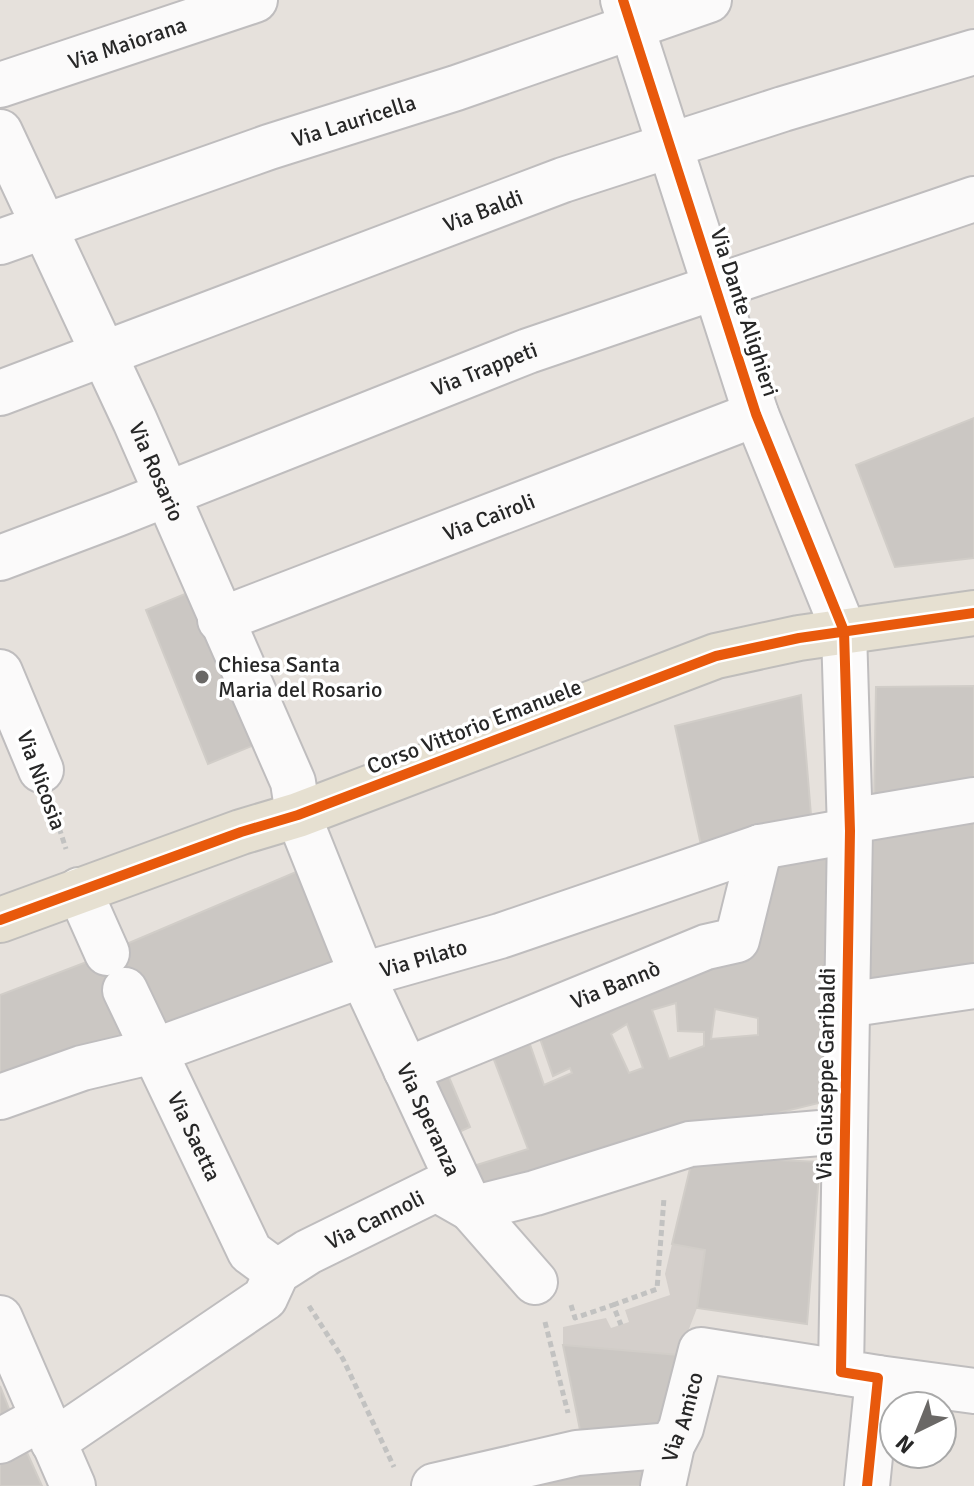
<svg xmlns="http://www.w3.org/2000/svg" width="974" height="1486" viewBox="0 0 974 1486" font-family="Signika,sans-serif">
  <rect width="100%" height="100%" fill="#e6e1dc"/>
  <polygon fill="#d4cfcb" points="672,1244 705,1250 697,1308 679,1355 563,1345 563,1327 606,1318 611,1328 629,1322 625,1310 670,1295 665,1274"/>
  <g fill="#cbc7c3" stroke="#d1cdc8" stroke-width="2" fill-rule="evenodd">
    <polygon points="974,418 974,558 895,567 856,465"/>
    <polygon points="197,589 259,743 208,764 146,610"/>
    <polygon points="974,686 974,786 874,806 876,687"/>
    <polygon points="801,695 811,815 703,854 675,726"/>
    <polygon points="974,813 974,970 870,986 873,827"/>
    <path d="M830,844l-3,257 -359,87 -7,-18 67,-21 -40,-105 37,-14 19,55 28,-12 -2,-5 -17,8 -18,-52 205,-70 26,-101zM676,1003l2,28 26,1v14l-35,13 -17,-49zM715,1009l43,9v17l-47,4zM627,1024l16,44 -14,5 -18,-39z"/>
    <polygon points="310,866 351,963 156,1037 117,948"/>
    <polygon points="97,958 135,1038 0,1086 0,995"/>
    <polygon points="443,1063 470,1127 446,1138 418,1073"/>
    <polygon points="693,1156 820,1162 807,1324 697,1308 705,1250 672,1244"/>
    <polygon points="563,1345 679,1355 672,1429 582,1440"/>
    <polygon points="0,1386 13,1419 0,1426"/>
    <polygon points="24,1446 42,1486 0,1486 0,1457"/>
    <polygon points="646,1457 642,1486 493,1486"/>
  </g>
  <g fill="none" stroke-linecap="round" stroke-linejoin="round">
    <g stroke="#bfbdbe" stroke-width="48">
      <g id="minor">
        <polyline points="623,0 756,414 844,631 850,831 841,1372 878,1378 867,1486"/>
        <path id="s1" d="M0,85l255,-85"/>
        <path id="s2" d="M0,132l135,289 158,361 5,33 64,160 109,234 64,73"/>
        <path id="s3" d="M0,242l269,-95 187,-59 253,-88"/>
        <path id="s4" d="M0,393l563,-213 220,-71 191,-57"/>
        <path id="s5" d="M0,558l117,-44 411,-163 446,-152"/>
        <path id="s6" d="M220,620l536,-206"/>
        <polyline points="0,672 41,770"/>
        <polyline points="850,821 974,800"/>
        <polyline points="79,890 107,953"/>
        <path id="s7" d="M125,990l125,262 27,20"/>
        <polyline points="846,1005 974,986"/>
        <path id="s8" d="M406,1070l300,-123 31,-7 23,-93"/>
        <path id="s9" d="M0,1097l82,-29 72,-17 208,-76 138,-39 260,-89 90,-16"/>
        <polyline points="0,1318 73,1486"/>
        <polyline points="878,1378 974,1391"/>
        <polyline points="0,1441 42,1418"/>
        <path id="s10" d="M53,1442l212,-144 12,-26 31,-20 128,-63 35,20 64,-16 155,-49 154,-13"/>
        <polyline points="434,1486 577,1453 672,1445"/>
        <path id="s11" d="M663,1486l9,-41 9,-17 20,-78 140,22"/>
      </g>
    </g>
    <g stroke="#bfbdbb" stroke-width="48">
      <polyline id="primary" points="0,920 241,832 298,815 716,656 799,638 974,613"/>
    </g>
    <g stroke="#c2c2c1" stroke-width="5" stroke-dasharray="6 4" stroke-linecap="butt">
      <polyline points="53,809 66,849"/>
      <polyline points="571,1305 575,1318 613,1305 621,1325"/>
      <polyline points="613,1305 657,1289 664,1198"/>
      <polyline points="309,1306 343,1359 394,1467"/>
      <polyline points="545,1322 568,1413"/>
    </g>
    <use href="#minor" stroke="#fbfafa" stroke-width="44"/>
    <use href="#primary" stroke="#e6e0d1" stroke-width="44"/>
    <g stroke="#fff" stroke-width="15">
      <g id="cycleway">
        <polyline points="623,0 756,414 844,631 850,831 841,1372 878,1378 867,1486"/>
        <polyline points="0,920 241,832 298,815 716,656 799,638 974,613"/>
      </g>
    </g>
    <use href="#cycleway" stroke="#e8590c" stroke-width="10"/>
  </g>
  <circle fill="#6a6866" stroke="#fff" stroke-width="3" cx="202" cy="677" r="8"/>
  <g text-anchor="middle" stroke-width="7" stroke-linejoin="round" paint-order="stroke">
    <g font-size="22" fill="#272727" stroke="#fff">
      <text dy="8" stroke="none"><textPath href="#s1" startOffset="134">Via Maiorana</textPath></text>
      <text dy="8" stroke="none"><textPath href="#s3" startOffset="374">Via Lauricella</textPath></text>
      <text dy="8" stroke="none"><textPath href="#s4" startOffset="516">Via Baldi</textPath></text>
      <text transform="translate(745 312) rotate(72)" y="8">Via Dante Alighieri</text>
      <text dy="8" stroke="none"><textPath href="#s5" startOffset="520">Via Trappeti</textPath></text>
      <text dy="8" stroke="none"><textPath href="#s2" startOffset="374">Via Rosario</textPath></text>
      <text dy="8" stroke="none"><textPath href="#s6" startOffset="288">Via Cairoli</textPath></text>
      <text transform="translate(474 726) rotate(-21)" y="8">Corso Vittorio Emanuele</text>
      <text transform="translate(42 780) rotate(70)" y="8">Via Nicosia</text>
      <text dy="8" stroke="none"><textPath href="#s9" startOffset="446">Via Pilato</textPath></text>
      <text dy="8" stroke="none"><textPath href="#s8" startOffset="226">Via Bannò</textPath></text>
      <text transform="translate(825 1074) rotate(-89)" y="8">Via Giuseppe Garibaldi</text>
      <text dy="8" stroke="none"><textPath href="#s2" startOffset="1078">Via Speranza</textPath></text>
      <text dy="8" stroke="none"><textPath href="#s7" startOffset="162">Via Saetta</textPath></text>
      <text dy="8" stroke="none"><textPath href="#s10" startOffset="396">Via Cannoli</textPath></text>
      <text dy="8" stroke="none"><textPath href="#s11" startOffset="72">Via Amico</textPath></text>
    </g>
    <g font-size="22" fill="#272727" stroke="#fff" text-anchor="start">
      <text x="218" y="672">Chiesa Santa<tspan x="218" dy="25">Maria del Rosario</tspan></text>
    </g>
  </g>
  <g transform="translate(918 1430) rotate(223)"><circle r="38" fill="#ffffff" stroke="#a9a9a9" stroke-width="2"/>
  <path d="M0-6L14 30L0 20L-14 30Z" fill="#6a6866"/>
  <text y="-12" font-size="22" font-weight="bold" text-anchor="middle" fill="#272727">N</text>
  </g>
</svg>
